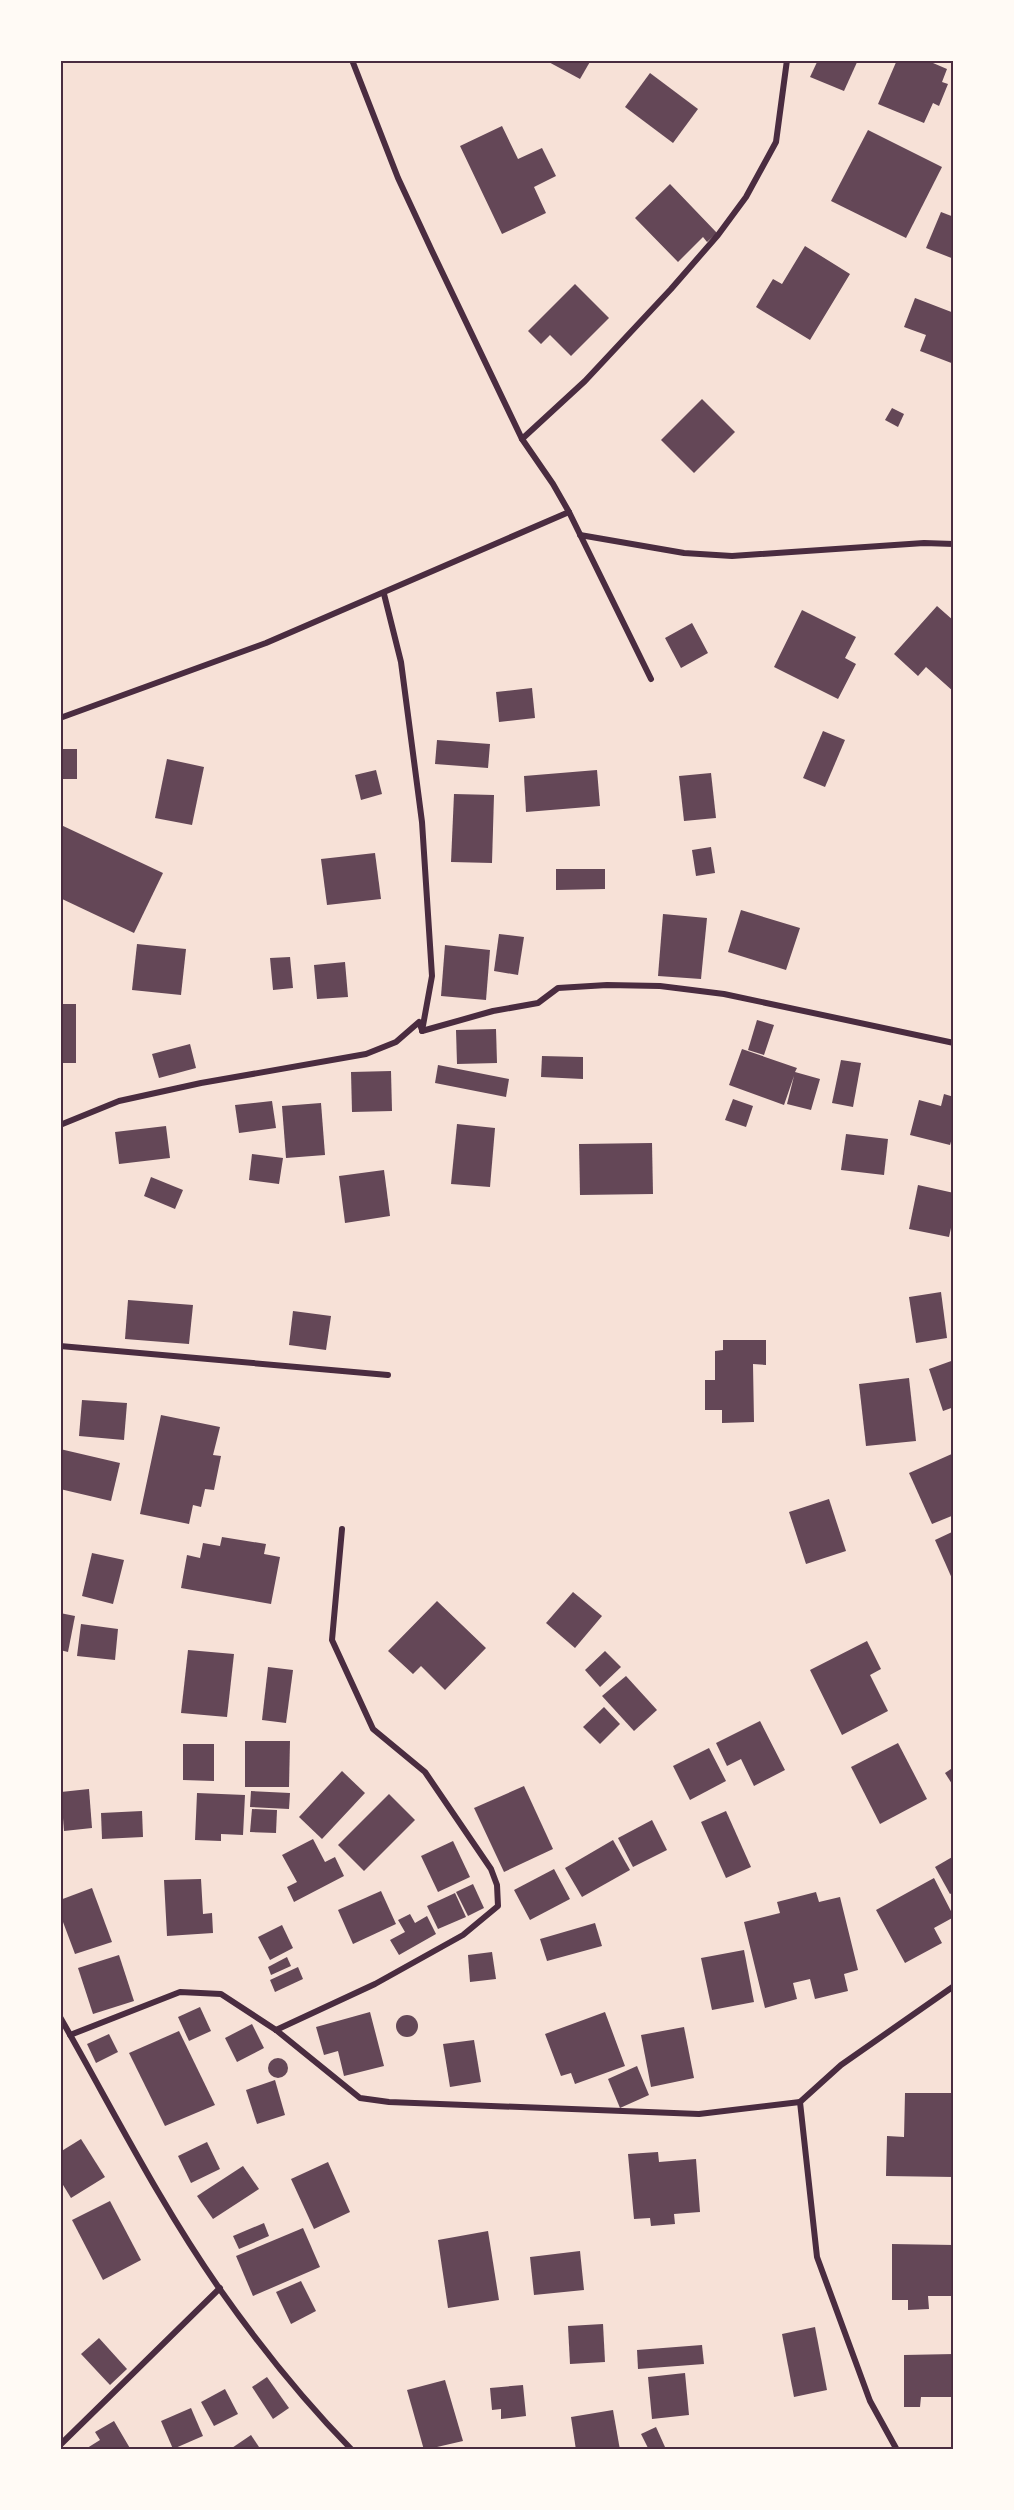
<svg xmlns="http://www.w3.org/2000/svg" width="1014" height="2510" viewBox="0 0 1014 2510" font-family="Helvetica,sans-serif">
  <rect width="100%" height="100%" fill="#f7e1d7"/>
  <g fill="#644757">
    <polygon points="545,60 591,60 580,79"/>
    <polygon points="818,60 858,60 844,91 810,77"/>
    <polygon points="897,60 926,60 947,69 942,82 948,84 939,106 933,103 924,123 878,104"/>
    <polygon points="650,73 698,109 673,143 625,107"/>
    <polygon points="502,126 518,159 542,148 556,176 534,187 546,213 502,234 460,146"/>
    <polygon points="868,130 942,167 906,238 831,201"/>
    <polygon points="670,184 717,233 707,242 703,237 678,262 635,218"/>
    <polygon points="941,212 954,217 954,259 926,248"/>
    <polygon points="805,246 850,274 810,340 756,307 773,279 782,284"/>
    <polygon points="575,284 609,318 571,356 550,335 541,344 528,331"/>
    <polygon points="915,298 954,313 954,364 920,351 926,335 904,327"/>
    <polygon points="702,399 735,432 694,473 661,440"/>
    <polygon points="892,408 904,414 898,427 885,420"/>
    <polygon points="937,606 954,621 954,692 926,667 918,676 894,654"/>
    <polygon points="802,610 856,637 845,658 856,664 838,699 774,667"/>
    <polygon points="692,623 708,653 681,668 665,638"/>
    <polygon points="532,688 535,718 499,722 496,692"/>
    <polygon points="823,731 845,740 825,787 803,778"/>
    <polygon points="437,740 490,744 488,768 435,764"/>
    <rect x="60" y="749" width="17" height="30"/>
    <polygon points="167,759 204,767 192,825 155,818"/>
    <polygon points="376,770 382,794 361,800 355,775"/>
    <polygon points="597,770 600,806 526,812 524,776"/>
    <polygon points="711,773 716,818 684,821 679,776"/>
    <polygon points="454,794 494,795 492,863 451,862"/>
    <polygon points="61,825 163,873 134,933 60,898"/>
    <polygon points="711,847 715,873 696,876 692,850"/>
    <polygon points="375,853 381,899 327,905 321,859"/>
    <polygon points="556,869 605,869 605,889 556,890"/>
    <polygon points="741,910 800,928 786,970 728,952"/>
    <polygon points="663,914 707,918 701,979 658,976"/>
    <polygon points="499,934 524,937 518,975 494,971"/>
    <polygon points="137,944 186,949 181,995 132,990"/>
    <polygon points="445,945 490,950 486,1000 441,996"/>
    <polygon points="290,957 293,988 273,990 270,958"/>
    <polygon points="345,962 348,997 317,999 314,965"/>
    <rect x="60" y="1004" width="16" height="59"/>
    <polygon points="757,1020 774,1025 764,1055 748,1050"/>
    <polygon points="496,1029 497,1063 457,1064 456,1030"/>
    <polygon points="190,1044 196,1068 159,1078 152,1054"/>
    <polygon points="742,1049 797,1068 795,1072 820,1079 811,1110 787,1104 794,1076 784,1105 729,1085"/>
    <polygon points="542,1056 583,1057 583,1079 541,1077"/>
    <polygon points="841,1060 861,1063 853,1107 832,1103"/>
    <polygon points="438,1065 509,1079 506,1097 435,1083"/>
    <polygon points="391,1071 392,1111 352,1112 351,1072"/>
    <polygon points="944,1094 954,1097 954,1131 950,1145 910,1135 919,1100 941,1106"/>
    <polygon points="733,1099 753,1106 746,1127 725,1120"/>
    <polygon points="272,1101 276,1128 239,1133 235,1105"/>
    <polygon points="321,1103 325,1155 286,1158 282,1106"/>
    <polygon points="457,1124 495,1128 490,1187 451,1184"/>
    <polygon points="166,1126 170,1158 119,1164 115,1132"/>
    <polygon points="846,1134 888,1139 884,1175 841,1170"/>
    <polygon points="652,1143 653,1194 580,1195 579,1144"/>
    <polygon points="252,1154 283,1158 279,1184 249,1180"/>
    <polygon points="384,1170 390,1216 345,1223 339,1176"/>
    <polygon points="151,1177 183,1190 175,1209 144,1196"/>
    <polygon points="918,1185 954,1193 954,1214 949,1237 909,1229"/>
    <polygon points="941,1292 947,1338 916,1343 909,1297"/>
    <polygon points="128,1300 193,1305 189,1344 125,1339"/>
    <polygon points="293,1311 331,1316 326,1350 289,1345"/>
    <polygon points="723,1340 766,1340 766,1365 753,1364 754,1422 722,1423 722,1410 705,1410 705,1380 715,1380 715,1351 723,1350"/>
    <polygon points="954,1360 954,1407 943,1411 929,1369"/>
    <polygon points="909,1378 916,1441 866,1446 859,1384"/>
    <polygon points="82,1400 127,1403 124,1440 79,1436"/>
    <polygon points="161,1415 220,1427 213,1455 221,1456 214,1490 205,1489 201,1507 193,1505 189,1524 140,1514"/>
    <polygon points="60,1449 120,1463 111,1501 60,1489"/>
    <polygon points="954,1453 954,1515 932,1524 909,1473"/>
    <polygon points="829,1499 846,1551 806,1564 789,1512"/>
    <polygon points="952,1532 954,1536 954,1583 935,1540"/>
    <polygon points="222,1537 266,1544 264,1554 280,1557 271,1604 181,1588 187,1555 200,1558 203,1543 220,1546"/>
    <polygon points="92,1553 124,1560 113,1604 82,1596"/>
    <polygon points="573,1592 602,1616 575,1648 546,1623"/>
    <polygon points="437,1601 486,1648 445,1690 421,1666 413,1674 388,1651"/>
    <polygon points="60,1613 75,1616 68,1652 60,1650"/>
    <polygon points="81,1624 118,1629 115,1660 77,1656"/>
    <polygon points="867,1641 881,1669 870,1675 888,1711 842,1735 810,1670"/>
    <polygon points="188,1650 234,1654 227,1717 181,1713"/>
    <polygon points="605,1651 621,1667 600,1687 585,1670"/>
    <polygon points="268,1667 293,1670 286,1723 262,1720"/>
    <polygon points="626,1676 657,1710 634,1731 602,1696"/>
    <polygon points="604,1707 620,1724 600,1744 583,1727"/>
    <polygon points="760,1721 785,1770 754,1786 741,1759 727,1766 716,1743"/>
    <polygon points="245,1741 290,1741 289,1787 245,1787"/>
    <polygon points="898,1743 927,1799 880,1824 851,1767"/>
    <polygon points="183,1744 214,1744 214,1781 183,1780"/>
    <polygon points="709,1748 726,1781 690,1800 673,1766"/>
    <polygon points="954,1767 954,1787 945,1773"/>
    <polygon points="342,1771 365,1793 322,1839 299,1817"/>
    <polygon points="524,1786 553,1849 504,1872 474,1808"/>
    <polygon points="89,1789 92,1828 64,1831 61,1792"/>
    <polygon points="251,1791 290,1793 289,1809 250,1807"/>
    <polygon points="197,1793 245,1795 243,1835 221,1834 221,1841 195,1840"/>
    <polygon points="389,1794 415,1820 364,1871 338,1845"/>
    <polygon points="252,1809 277,1810 276,1833 250,1832"/>
    <polygon points="142,1811 143,1837 102,1839 101,1813"/>
    <polygon points="726,1811 751,1867 726,1878 701,1822"/>
    <polygon points="652,1820 667,1850 633,1867 618,1838"/>
    <polygon points="313,1839 325,1862 335,1857 344,1876 294,1902 287,1887 297,1882 282,1855"/>
    <polygon points="613,1840 630,1870 582,1897 565,1868"/>
    <polygon points="453,1841 470,1877 438,1892 421,1856"/>
    <polygon points="954,1856 954,1892 950,1894 935,1867"/>
    <polygon points="554,1869 570,1899 530,1920 514,1890"/>
    <polygon points="934,1878 954,1917 934,1928 942,1943 905,1963 876,1910"/>
    <polygon points="201,1879 203,1914 212,1913 213,1933 167,1936 164,1880"/>
    <polygon points="473,1884 484,1908 468,1916 456,1892"/>
    <polygon points="92,1888 112,1942 75,1954 60,1914 60,1900"/>
    <polygon points="381,1891 396,1924 353,1944 338,1910"/>
    <polygon points="816,1892 819,1902 840,1897 858,1970 844,1974 848,1991 815,1999 810,1979 793,1983 797,1999 765,2008 744,1922 780,1913 777,1902"/>
    <polygon points="455,1893 466,1917 438,1929 427,1906"/>
    <polygon points="410,1914 415,1923 427,1916 436,1934 399,1955 390,1940 405,1932 398,1920"/>
    <polygon points="595,1923 602,1946 547,1961 540,1939"/>
    <polygon points="282,1925 293,1948 270,1960 258,1937"/>
    <polygon points="744,1950 754,2002 712,2010 701,1958"/>
    <polygon points="492,1952 496,1979 470,1982 468,1955"/>
    <polygon points="119,1955 134,2001 93,2014 78,1968"/>
    <polygon points="287,1957 291,1966 271,1975 268,1967"/>
    <polygon points="298,1967 303,1979 275,1992 270,1980"/>
    <polygon points="200,2007 211,2031 189,2041 178,2017"/>
    <polygon points="370,2012 384,2066 344,2076 338,2051 324,2055 316,2027"/>
    <polygon points="605,2012 625,2066 575,2084 571,2073 561,2076 545,2034"/>
    <circle cx="407" cy="2026" r="11"/>
    <polygon points="252,2024 264,2048 237,2062 225,2038"/>
    <polygon points="684,2027 694,2078 651,2087 641,2035"/>
    <polygon points="179,2031 215,2105 165,2126 129,2053"/>
    <polygon points="109,2034 118,2052 96,2063 87,2044"/>
    <polygon points="474,2040 481,2082 450,2087 443,2044"/>
    <circle cx="278" cy="2068" r="10"/>
    <polygon points="637,2066 649,2095 620,2108 608,2079"/>
    <polygon points="275,2080 285,2115 257,2124 246,2090"/>
    <polygon points="905,2093 954,2093 954,2177 886,2176 887,2136 904,2137"/>
    <polygon points="81,2139 105,2177 71,2198 60,2180 60,2152"/>
    <polygon points="207,2142 220,2169 191,2183 178,2156"/>
    <polygon points="658,2152 659,2162 696,2159 700,2212 674,2214 675,2224 651,2226 650,2218 634,2219 628,2154"/>
    <polygon points="328,2162 350,2212 314,2229 291,2179"/>
    <polygon points="243,2166 259,2189 213,2219 197,2196"/>
    <polygon points="110,2201 141,2260 103,2280 72,2220"/>
    <polygon points="264,2223 269,2236 239,2249 233,2236"/>
    <polygon points="303,2228 320,2267 253,2296 236,2256"/>
    <polygon points="488,2231 499,2300 448,2308 438,2240"/>
    <polygon points="892,2244 954,2245 954,2296 928,2296 929,2309 908,2310 908,2300 892,2300"/>
    <polygon points="580,2251 584,2290 534,2295 530,2257"/>
    <polygon points="301,2281 316,2311 291,2324 276,2292"/>
    <polygon points="603,2324 605,2362 570,2364 568,2326"/>
    <polygon points="815,2327 827,2390 794,2397 782,2334"/>
    <polygon points="99,2338 127,2369 110,2385 81,2354"/>
    <polygon points="702,2345 704,2364 638,2369 637,2350"/>
    <polygon points="954,2354 954,2397 921,2397 920,2407 904,2407 904,2355"/>
    <polygon points="685,2373 689,2415 652,2419 648,2377"/>
    <polygon points="267,2377 289,2408 273,2419 252,2387"/>
    <polygon points="445,2380 463,2441 424,2450 407,2390"/>
    <polygon points="523,2385 526,2416 501,2419 501,2409 492,2410 490,2388"/>
    <polygon points="225,2389 238,2414 214,2426 201,2402"/>
    <polygon points="191,2408 203,2436 173,2449 161,2421"/>
    <polygon points="613,2410 620,2450 576,2450 571,2417"/>
    <polygon points="114,2421 131,2450 84,2450 100,2440 95,2432"/>
    <polygon points="656,2427 665,2447 649,2450 641,2434"/>
    <polygon points="251,2435 261,2450 229,2450"/>
  </g>
  <g fill="none" stroke-linecap="round" stroke-linejoin="round">
    <g stroke="#4a2c40" stroke-width="6">
      <polyline points="352,60 398,178 432,251 522,439 553,484 569,512 651,679"/>
      <polyline points="522,439 585,381 671,289 718,235 746,197 776,142 787,60"/>
      <polyline points="580,535 684,553 732,556 924,543 954,544"/>
      <polyline points="384,594 401,662 422,822 432,976 422,1031"/>
      <polyline points="60,718 266,643 569,512"/>
      <polyline points="422,1031 493,1011 538,1003 558,988 607,985 660,986 724,994 954,1043"/>
      <polyline points="60,1125 119,1101 201,1083 366,1054 396,1042 419,1022 422,1030"/>
      <polyline points="60,1346 388,1375"/>
      <path d="M60,2017c52,91 99,185 159,271 40,57 85,113 133,162"/>
      <polyline points="276,2030 375,1984 463,1935 498,1906 497,1885 491,1869 425,1772 373,1729 332,1640 342,1529"/>
      <polyline points="70,2035 180,1992 221,1994 276,2030 360,2098 389,2102 699,2114 800,2102 841,2065 954,1986"/>
      <polyline points="800,2102 817,2257 870,2401 897,2450"/>
      <polyline points="60,2445 220,2288"/>
    </g>
  </g>
  <rect width="1014" height="2510" fill="none" stroke="#fffaf5" stroke-width="123"/>
  <rect x="62" y="62" width="890" height="2386" fill="none" stroke="#4a2c40" stroke-width="2"/>
</svg>
